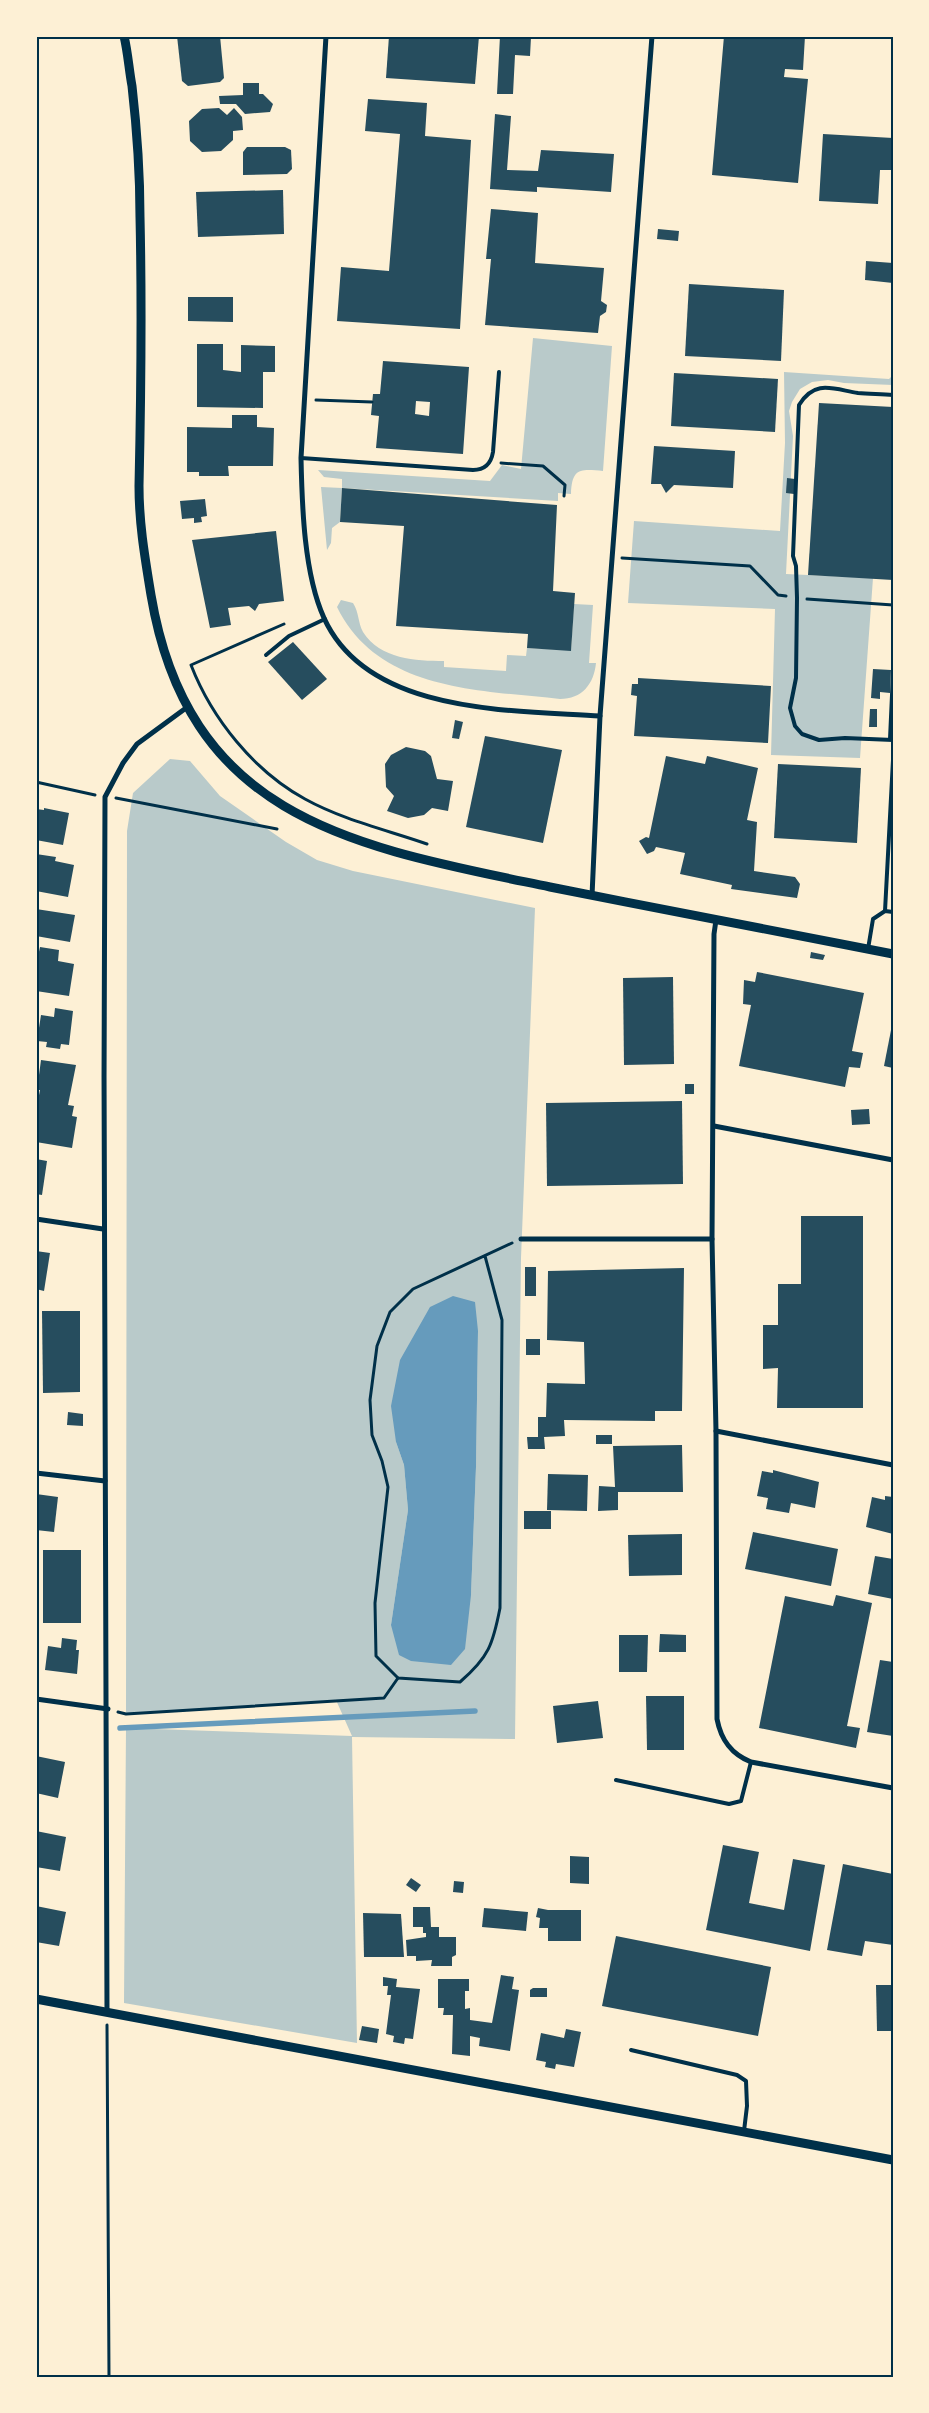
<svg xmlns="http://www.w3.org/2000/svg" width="929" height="2413" viewBox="0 0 929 2413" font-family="Cabin,sans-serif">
  <rect width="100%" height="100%" fill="#fdf0d5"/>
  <g fill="#b9caca" fill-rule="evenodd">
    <path d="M533,338l79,8 -9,125c-23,-2 -31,-3 -32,23l-13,-1v8l-216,-13 -2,34 -8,6 -1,15 -4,7 -6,-63 21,1v-9l-18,-2 -6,-7 172,11 12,-16 19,4z"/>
    <polygon points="784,372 889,379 893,375 893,385 844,383 828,380 812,382 800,389 792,402 789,411 793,436 786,574 873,578 860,758 771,755 775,609 628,603 634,521 780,531 785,443"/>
    <path d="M341,600l12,3c6,9 5,20 10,29 17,27 53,29 81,29v6l62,4 1,-16 19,1 1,-8 44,2 3,-46 19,1 -4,58h7c-2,21 -14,36 -36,36 -81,-9 -182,-8 -223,-92z"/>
    <path d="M170,759l20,2 30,35 66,46 31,18 36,11 182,37 -14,350 -6,481 -163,-2 5,306 -233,-40 2,-275 226,8 -16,-36 -210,14 1,-883 6,-38zM478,1331l-2,136 -5,128 -80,30 17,-115 -4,-45 -8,-23z"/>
  </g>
  <polygon fill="#669bbc" points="453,1296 475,1302 478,1331 476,1467 471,1595 465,1649 451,1665 411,1661 399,1655 391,1625 408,1510 404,1465 396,1442 391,1406 400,1360 430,1307"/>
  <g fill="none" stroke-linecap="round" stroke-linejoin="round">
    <polyline stroke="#669bbc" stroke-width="5.5" points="120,1728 475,1711"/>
  </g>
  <g fill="#264d5e" fill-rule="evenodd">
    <polygon points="177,36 220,36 224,78 220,82 188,86 182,81"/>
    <polygon points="389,36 479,36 475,84 386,78"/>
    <polygon points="500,36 531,37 530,56 515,55 513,94 497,94"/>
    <polygon points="724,36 805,36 803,70 785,69 784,77 808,79 798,183 712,175"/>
    <polygon points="243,83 259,83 259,94 263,94 273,104 270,112 245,114 236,104 220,104 219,96 243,95"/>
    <polygon points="368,99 427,103 425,136 471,140 460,329 337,321 341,267 389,271 400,134 365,131"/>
    <polygon points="219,108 227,115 234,108 242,117 243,130 233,131 233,140 221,151 202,152 190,141 189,121 202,109"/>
    <polygon points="495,114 511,116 507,170 538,171 541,150 614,154 611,192 537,187 537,192 490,189"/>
    <polygon points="823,134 893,138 893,170 880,170 878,204 819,201"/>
    <polygon points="247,147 285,147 291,150 292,169 287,174 243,175 243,152"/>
    <polygon points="283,190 284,234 198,237 196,192"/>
    <polygon points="491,209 538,213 535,263 604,268 601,301 607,305 606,312 600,316 598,333 485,325 491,259 486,259"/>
    <polygon points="658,229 679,231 678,241 657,239"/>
    <polygon points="866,261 893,263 893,283 865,280"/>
    <polygon points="689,284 784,290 781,361 685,356"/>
    <polygon points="188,297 233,297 233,322 188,321"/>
    <polygon points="197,344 223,344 223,370 241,372 241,345 275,346 275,372 263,372 263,408 197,407"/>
    <path d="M383,361l86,6 -6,87 -87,-6 3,-32 -8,-1 2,-21h7zM416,401l14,1 -1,14 -14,-2z"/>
    <polygon points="674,373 778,379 775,432 671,426"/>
    <polygon points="819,403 893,407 893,580 808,575"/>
    <polygon points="232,415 257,415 257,427 274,428 273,466 228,466 229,476 199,476 199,472 187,472 187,427 232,428"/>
    <polygon points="654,446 735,451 733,488 674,485 666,493 661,484 651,484"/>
    <polygon points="787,478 795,479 794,494 786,493"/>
    <polygon points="342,488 557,505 553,591 575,593 571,651 527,648 528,634 396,626 404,526 340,522"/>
    <polygon points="205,499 207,516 201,517 202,522 194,523 194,518 182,519 180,501"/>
    <polygon points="276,531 284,601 259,604 255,611 249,606 228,608 231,625 210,628 192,540"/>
    <polygon points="293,642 327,679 302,700 268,662"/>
    <polygon points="873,669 891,670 890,693 880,692 880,699 871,698"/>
    <polygon points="638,678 771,686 768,743 634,736 637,696 631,695 632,684 638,684"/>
    <polygon points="870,709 877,709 877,727 869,727"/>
    <polygon points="455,720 463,722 459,739 452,738"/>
    <polygon points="485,736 562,750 543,843 466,827"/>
    <polygon points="406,747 425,751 431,756 437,779 453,781 448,811 432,808 424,815 408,818 387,811 394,796 386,787 385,764 391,755"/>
    <polygon points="666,756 705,764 707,756 758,768 747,820 757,822 754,871 795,877 800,884 797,898 731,889 732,885 680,874 685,853 656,847 654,851 647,854 639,841 646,837 649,838"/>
    <polygon points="778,764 861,768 857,843 774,838"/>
    <polygon points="44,808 69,813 63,845 36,840 36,809 44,810"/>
    <polygon points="36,854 56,857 55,861 74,865 68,897 36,891"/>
    <polygon points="36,909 75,915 70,942 36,936"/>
    <polygon points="40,947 59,950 58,961 74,964 69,996 36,991 36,966"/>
    <polygon points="811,952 825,955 823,960 810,958"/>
    <polygon points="757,972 864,993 852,1051 863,1053 860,1068 849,1067 845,1087 739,1066 751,1005 743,1004 744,980 755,982"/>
    <polygon points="673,977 674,1064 624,1065 623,978"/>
    <polygon points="55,1008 73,1011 69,1045 61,1044 60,1049 46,1047 47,1042 37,1041 41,1015 54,1017"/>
    <polygon points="892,1025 893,1025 893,1068 884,1066"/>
    <polygon points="41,1060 76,1065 68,1105 74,1106 72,1116 77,1117 72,1148 36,1142 36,1111 40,1090 37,1090"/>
    <rect x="685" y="1084" width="9" height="10"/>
    <polygon points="682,1101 683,1184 547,1186 546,1103"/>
    <polygon points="869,1109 870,1124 852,1125 851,1110"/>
    <polygon points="36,1159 47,1161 42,1195 36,1194"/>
    <polygon points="801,1216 863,1216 863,1408 777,1408 778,1368 763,1369 763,1325 778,1325 778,1284 801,1284"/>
    <polygon points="36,1251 50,1253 44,1291 36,1289"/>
    <rect x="525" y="1267" width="11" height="29"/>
    <polygon points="684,1268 682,1411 655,1411 655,1421 564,1420 565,1436 544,1437 545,1449 528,1449 527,1437 538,1437 538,1417 546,1417 547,1383 585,1384 584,1342 547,1340 548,1271"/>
    <polygon points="42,1311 80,1311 80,1392 43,1393"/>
    <rect x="526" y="1339" width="14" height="16"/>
    <polygon points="68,1412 83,1414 83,1426 67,1425"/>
    <rect x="596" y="1435" width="16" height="9"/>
    <polygon points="682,1445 683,1492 618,1492 618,1510 598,1511 599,1486 615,1487 613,1446"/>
    <polygon points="773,1470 819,1482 815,1508 791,1503 789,1513 766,1509 768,1498 757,1496 762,1471 773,1473"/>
    <polygon points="548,1474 588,1475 587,1511 547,1510"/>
    <polygon points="36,1494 58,1497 54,1532 36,1530"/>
    <polygon points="885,1496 893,1497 893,1534 866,1527 872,1497 885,1500"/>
    <rect x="524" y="1511" width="27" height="18"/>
    <polygon points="753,1532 838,1549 831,1586 745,1569"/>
    <polygon points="682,1534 682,1575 629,1576 628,1535"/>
    <rect x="43" y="1550" width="38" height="73"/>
    <polygon points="875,1556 893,1559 893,1599 868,1594"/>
    <polygon points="836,1595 872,1603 847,1726 860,1728 856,1748 759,1728 785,1596 833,1606"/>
    <polygon points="660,1634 686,1635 686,1652 659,1652"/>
    <polygon points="619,1635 648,1635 647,1672 619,1672"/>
    <polygon points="62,1638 77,1640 76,1650 79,1650 77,1674 45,1670 48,1646 61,1648"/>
    <polygon points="880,1660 893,1662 893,1736 867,1732"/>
    <polygon points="646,1696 684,1696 684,1750 647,1750"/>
    <polygon points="598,1701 603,1738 557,1743 553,1706"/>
    <polygon points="36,1756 65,1762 58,1798 36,1793"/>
    <polygon points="36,1831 66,1837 60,1871 36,1867"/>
    <polygon points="723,1845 759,1852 749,1903 784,1910 793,1859 825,1865 810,1951 706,1930"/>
    <polygon points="570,1856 589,1857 589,1884 570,1883"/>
    <polygon points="843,1864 893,1874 893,1945 865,1941 862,1956 827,1950"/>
    <polygon points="411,1878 421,1885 416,1892 406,1885"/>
    <polygon points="454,1881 464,1882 463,1893 453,1892"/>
    <polygon points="36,1906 66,1912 59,1946 36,1942"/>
    <polygon points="413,1907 430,1907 431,1927 439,1927 439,1937 456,1937 456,1955 452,1957 452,1966 431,1966 432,1960 416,1961 416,1956 407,1956 406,1940 426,1937 426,1933 423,1933 423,1927 413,1927"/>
    <polygon points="484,1908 528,1912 526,1931 482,1927"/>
    <polygon points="538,1908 548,1910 581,1910 581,1941 548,1941 548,1928 539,1928 540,1918 536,1917"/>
    <polygon points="363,1913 401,1914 404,1957 364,1957"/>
    <polygon points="616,1936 771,1967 758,2036 602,2006"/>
    <polygon points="501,1975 514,1977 512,1989 519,1990 510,2051 479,2046 480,2038 470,2036 470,2056 452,2054 453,2015 443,2015 444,2008 438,2008 438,1979 469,1979 469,1991 465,1991 465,2009 470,2008 470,2020 492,2023"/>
    <polygon points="383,1977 397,1979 396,1987 420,1989 413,2039 405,2038 404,2044 393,2042 394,2036 386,2034 391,1995 387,1995 388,1986 383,1986"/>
    <polygon points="876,1985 893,1985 893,2031 877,2031"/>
    <polygon points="533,1988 547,1988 547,1997 530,1997 530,1990"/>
    <polygon points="362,2026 379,2029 377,2043 359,2040"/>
    <polygon points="566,2029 581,2032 574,2067 556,2064 555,2069 545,2067 546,2062 536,2060 541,2033 564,2038"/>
  </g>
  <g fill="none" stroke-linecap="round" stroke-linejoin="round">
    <g stroke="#003049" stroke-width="3">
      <polyline points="316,400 372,402"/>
      <polyline points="501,463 543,466 565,485 564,496"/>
      <polyline points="622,558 750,566 778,595 786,596"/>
      <polyline points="807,599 893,605"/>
      <path d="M284,624l-93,41c21,54 63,106 114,134 38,21 82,31 122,45"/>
      <polyline points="36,782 95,795"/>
      <polyline points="116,798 277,829"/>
      <path d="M485,1256l17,64 -2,288c-7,36 -11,49 -40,74l-62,-4 -22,-22 -1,-53 13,-116 -6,-26 -10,-26 -2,-35 7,-54 13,-34 23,-23 99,-46"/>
      <polyline points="118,1712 126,1714 384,1698 398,1678"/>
      <polyline points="107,2025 109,2377"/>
    </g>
    <g stroke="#003049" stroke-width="4">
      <path d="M893,395c-12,-1 -24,-1 -35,-2 -25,-4 -43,-14 -59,12l-6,151 3,10 1,32 -1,80 -6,30 5,18 7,8 17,6 26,-2 48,2"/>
      <path d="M301,458l172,12c12,0 18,-6 20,-18l6,-80"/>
      <polyline points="266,655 289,636 325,619"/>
      <polyline points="890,739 893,673"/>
      <polyline points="885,911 893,760"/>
      <polyline points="868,949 873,919 885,911 893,912"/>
      <polyline points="616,1780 729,1804 741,1801 751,1762"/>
      <polyline points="631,2050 737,2075 746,2081 747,2106 744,2131"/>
    </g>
    <g stroke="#003049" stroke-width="5">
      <path d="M326,36l-25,422c1,48 3,116 23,160 44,97 188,92 276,98"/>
      <polyline points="592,896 600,716 652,36"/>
      <path d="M716,920l-2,14 -2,305 4,192 1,288c4,21 14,35 34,43l142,26"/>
      <polyline points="714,1126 893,1160"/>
      <polyline points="36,1219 103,1229"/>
      <polyline points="521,1239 712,1239"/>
      <polyline points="716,1431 893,1465"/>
      <polyline points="36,1473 105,1481"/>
      <polyline points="36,1699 108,1709"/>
      <path d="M107,2012c0,-405 -5,-810 -2,-1215l18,-34 14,-19 49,-36"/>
    </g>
    <g stroke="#003049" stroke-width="9">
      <path d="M124,36c4,17 5,34 8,50 5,44 8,87 8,131 2,90 1,180 -1,269 0,38 6,72 12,109 38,227 207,252 399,292 114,23 228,44 343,67"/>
      <polyline points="36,1999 893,2160"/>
    </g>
  </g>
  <rect width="929" height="2413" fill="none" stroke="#fdf0d5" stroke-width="75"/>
  <rect x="38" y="38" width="854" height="2338" fill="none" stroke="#003049" stroke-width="2"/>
</svg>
